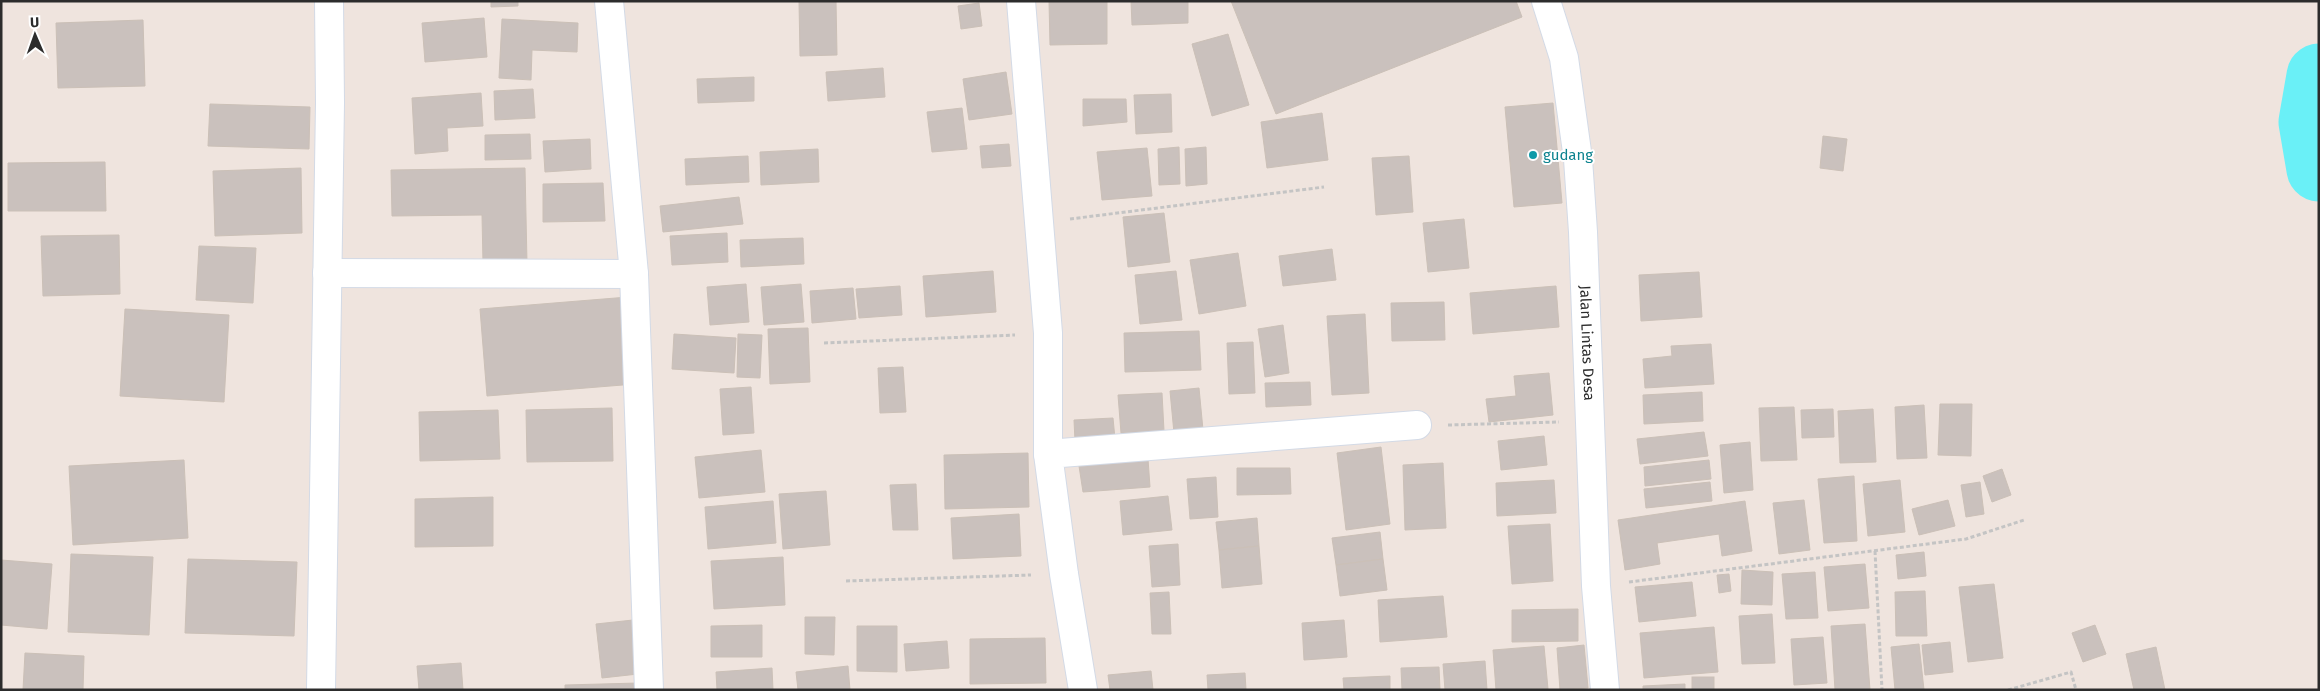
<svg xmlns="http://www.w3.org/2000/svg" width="2320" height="691" viewBox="0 0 2320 691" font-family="'Fira Sans',sans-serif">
  <rect width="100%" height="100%" fill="#efe4de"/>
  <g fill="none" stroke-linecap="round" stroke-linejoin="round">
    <polyline stroke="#6af0f7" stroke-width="65" points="2319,76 2311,122 2319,169"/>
  </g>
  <g fill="#cac1bd" stroke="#cbc0b7">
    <polygon points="491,1 518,1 518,6 491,7"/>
    <polygon points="799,1 836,1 837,55 800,56"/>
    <polygon points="1049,1 1107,1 1107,44 1050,45"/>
    <polygon points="1131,1 1188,1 1188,23 1132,25"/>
    <polygon points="1231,1 1516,1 1522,17 1276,114"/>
    <polygon points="979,3 982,26 961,29 958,6"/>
    <polygon points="484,18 487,57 425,62 422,23"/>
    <polygon points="502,19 578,23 577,52 532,50 531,80 499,78"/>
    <polygon points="143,20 145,86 58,88 56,23"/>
    <polygon points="1228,34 1249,105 1212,116 1192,44"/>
    <polygon points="883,68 885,97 828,101 826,72"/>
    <polygon points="1006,72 1012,114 969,120 963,79"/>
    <polygon points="754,77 754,101 698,103 697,79"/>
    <polygon points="533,89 535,118 495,120 494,91"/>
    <polygon points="481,93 483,126 447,128 448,151 415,154 412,98"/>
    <polygon points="1171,94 1172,132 1136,134 1134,95"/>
    <polygon points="1083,99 1126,99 1127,122 1083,126"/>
    <polygon points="1553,103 1562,203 1514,207 1505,107"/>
    <polygon points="210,104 310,107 309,149 208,146"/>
    <polygon points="962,108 967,149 932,152 927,112"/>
    <polygon points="1322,113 1328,160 1267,168 1261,122"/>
    <polygon points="530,134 531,159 485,160 485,135"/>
    <polygon points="1823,136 1847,139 1843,171 1820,168"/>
    <polygon points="590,139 591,169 545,172 543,141"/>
    <polygon points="1009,144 1011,166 982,168 980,146"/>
    <polygon points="1179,147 1180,184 1159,185 1158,149"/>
    <polygon points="1206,147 1207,184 1186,186 1185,149"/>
    <polygon points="1147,148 1152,196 1102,200 1097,152"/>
    <polygon points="818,149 819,182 761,185 760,152"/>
    <polygon points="748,156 749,182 686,185 685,159"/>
    <polygon points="1409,156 1413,212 1376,215 1372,158"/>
    <polygon points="105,162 106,211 8,211 8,163"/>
    <polygon points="301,168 302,233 215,236 213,171"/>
    <polygon points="525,168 527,263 483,263 482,215 392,216 391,170"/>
    <polygon points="603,183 605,221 543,222 543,184"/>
    <polygon points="739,197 743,224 663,232 660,206"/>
    <polygon points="1164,213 1170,262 1128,267 1123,217"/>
    <polygon points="1464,219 1469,268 1428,272 1423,223"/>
    <polygon points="727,233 728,262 672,265 670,236"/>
    <polygon points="119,235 120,294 43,296 41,236"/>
    <polygon points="803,238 804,264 741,267 740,240"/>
    <polygon points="199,246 256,248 253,303 196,300"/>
    <polygon points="1332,249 1336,280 1283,286 1279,256"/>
    <polygon points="1238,253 1246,306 1199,314 1190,260"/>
    <polygon points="993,271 996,312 926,317 923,276"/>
    <polygon points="1176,271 1182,320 1140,324 1135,275"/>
    <polygon points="1699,272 1702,317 1641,321 1639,275"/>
    <polygon points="746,284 749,322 710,325 707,287"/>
    <polygon points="801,284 804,322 764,325 761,287"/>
    <polygon points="900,286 902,315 859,318 856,289"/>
    <polygon points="1556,286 1559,327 1473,334 1470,293"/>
    <polygon points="853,288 856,319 812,323 810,291"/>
    <polygon points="628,297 635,384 487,396 480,309"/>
    <polygon points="1444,302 1445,340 1392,341 1391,303"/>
    <polygon points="125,309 229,315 224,402 120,396"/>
    <polygon points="1365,314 1369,393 1332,395 1327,316"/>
    <polygon points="1283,325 1289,373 1265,377 1258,329"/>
    <polygon points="808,328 810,382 770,384 768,329"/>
    <polygon points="1199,331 1201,370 1125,372 1124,333"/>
    <polygon points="674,334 736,338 734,373 672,369"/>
    <polygon points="738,334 762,335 760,378 737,377"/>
    <polygon points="1253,342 1255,393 1229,394 1227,343"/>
    <polygon points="1711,344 1714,384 1645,388 1643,359 1672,356 1671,346"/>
    <polygon points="903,367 906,412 880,413 878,368"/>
    <polygon points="1549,373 1553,415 1489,422 1486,399 1516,396 1514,376"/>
    <polygon points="1310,382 1311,405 1266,407 1265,383"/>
    <polygon points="751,387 754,433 723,435 720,389"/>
    <polygon points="1199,388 1203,430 1174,433 1170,391"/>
    <polygon points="1702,392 1703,421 1644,424 1643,395"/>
    <polygon points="1162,393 1164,431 1121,433 1118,395"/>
    <polygon points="1940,404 1972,404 1971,456 1938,455"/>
    <polygon points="1924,405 1927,458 1897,459 1895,407"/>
    <polygon points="1794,407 1797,460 1761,461 1759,408"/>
    <polygon points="612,408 613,461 527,462 526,410"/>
    <polygon points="1833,409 1834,437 1802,438 1801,410"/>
    <polygon points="1873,409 1876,462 1840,463 1838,411"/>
    <polygon points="498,410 500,459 420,461 419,412"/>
    <polygon points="1113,418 1115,439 1075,441 1074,420"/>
    <polygon points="1704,432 1708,456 1640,464 1637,439"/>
    <polygon points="1544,436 1547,465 1501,470 1498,441"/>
    <polygon points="1750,442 1753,490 1724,493 1720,445"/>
    <polygon points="1381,447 1390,524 1346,530 1337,453"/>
    <polygon points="761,450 765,492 699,498 695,457"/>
    <polygon points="1028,453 1029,507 945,509 944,455"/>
    <polygon points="1148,459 1150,487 1083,492 1079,466"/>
    <polygon points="184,460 188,538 73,545 69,466"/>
    <polygon points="1709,460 1711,479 1645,486 1644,467"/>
    <polygon points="1443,463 1446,528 1405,530 1403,465"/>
    <polygon points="1237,468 1290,468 1291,494 1237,495"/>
    <polygon points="2002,469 2011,495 1992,502 1983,476"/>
    <polygon points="1854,476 1857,541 1824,543 1818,479"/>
    <polygon points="1216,477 1218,517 1190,519 1187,479"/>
    <polygon points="1554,480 1556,513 1497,516 1496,483"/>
    <polygon points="1900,480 1905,532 1868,536 1863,484"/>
    <polygon points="1710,482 1712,501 1646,508 1644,489"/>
    <polygon points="1980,482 1984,514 1966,517 1961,485"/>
    <polygon points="916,484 918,530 893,530 890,485"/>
    <polygon points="826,491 830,545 783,549 779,494"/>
    <polygon points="1168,496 1172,530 1123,535 1120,501"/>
    <polygon points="493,497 493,546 415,547 415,499"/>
    <polygon points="1804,500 1810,550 1779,554 1773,503"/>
    <polygon points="1948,500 1955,526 1919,535 1912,509"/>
    <polygon points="773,501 776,543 708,549 705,507"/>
    <polygon points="1745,501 1752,551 1722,556 1719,534 1657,543 1660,564 1625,570 1618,520"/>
    <polygon points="1019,514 1021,556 953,559 951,518"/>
    <polygon points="1257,518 1259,546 1219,550 1216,522"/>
    <polygon points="1550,524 1553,581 1512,584 1508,526"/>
    <polygon points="1380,532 1383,559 1336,565 1332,538"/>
    <polygon points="1178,544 1180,585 1152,587 1149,546"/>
    <polygon points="1259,546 1262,584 1222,588 1219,550"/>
    <polygon points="1924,552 1926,576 1898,579 1896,555"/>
    <polygon points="71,554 153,557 149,635 68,632"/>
    <polygon points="783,557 785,605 714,609 711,561"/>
    <polygon points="188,559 297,562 294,636 185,633"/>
    <polygon points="1383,559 1387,590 1340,596 1336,565"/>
    <polygon points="1,560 52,564 47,629 1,625"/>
    <polygon points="1865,564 1869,608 1828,611 1824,567"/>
    <polygon points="1742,570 1773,572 1772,605 1741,604"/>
    <polygon points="1815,572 1818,618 1786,619 1782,574"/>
    <polygon points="1729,574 1731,591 1719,593 1717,575"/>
    <polygon points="1692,582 1696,616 1639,622 1635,587"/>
    <polygon points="1994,584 2003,658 1968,662 1959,587"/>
    <polygon points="1925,591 1927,636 1896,636 1895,592"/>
    <polygon points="1169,592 1171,634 1152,634 1150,593"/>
    <polygon points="1443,596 1447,637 1380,642 1378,600"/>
    <polygon points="1578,609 1578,641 1512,642 1512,610"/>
    <polygon points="1772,614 1775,663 1742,664 1739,616"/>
    <polygon points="805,617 835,617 834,655 805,654"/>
    <polygon points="633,620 638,674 602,678 596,624"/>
    <polygon points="1344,620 1347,657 1304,660 1302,623"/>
    <polygon points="1865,624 1870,690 1835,690 1831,626"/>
    <polygon points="762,625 762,657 711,657 711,626"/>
    <polygon points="2095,625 2106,654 2083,662 2072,633"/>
    <polygon points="857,626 897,626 897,672 857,671"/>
    <polygon points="1714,627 1718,672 1644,678 1640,633"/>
    <polygon points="1823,637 1827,683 1794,685 1791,639"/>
    <polygon points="1045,638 1046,683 970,684 970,639"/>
    <polygon points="947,641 949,668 906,671 904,644"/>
    <polygon points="1950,642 1953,672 1925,675 1922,645"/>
    <polygon points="1919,644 1924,690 1895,690 1891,647"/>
    <polygon points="1584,645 1588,688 1560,690 1557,648"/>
    <polygon points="1544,646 1548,689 1496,690 1493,650"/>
    <polygon points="2156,647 2165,690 2134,690 2126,654"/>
    <polygon points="25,653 84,656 83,690 23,690"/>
    <polygon points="1485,661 1487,690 1445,690 1443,664"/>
    <polygon points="461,663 463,690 419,690 417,666"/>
    <polygon points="848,666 850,690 798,690 796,672"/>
    <polygon points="1439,667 1440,690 1402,690 1401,668"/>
    <polygon points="772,668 773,690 717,690 716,672"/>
    <polygon points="1151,671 1153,690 1110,690 1108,675"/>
    <polygon points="1245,673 1246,690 1208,690 1207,675"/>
    <polygon points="1390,676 1390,690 1344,690 1343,678"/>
    <rect x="1692" y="677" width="22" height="13"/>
    <polygon points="638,683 638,690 565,690 565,685"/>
    <polygon points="1685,684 1685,690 1643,690 1643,686"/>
  </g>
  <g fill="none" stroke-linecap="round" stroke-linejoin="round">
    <g stroke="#d3dae6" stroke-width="30">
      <g id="street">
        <polyline points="609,1 634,274 649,690"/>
        <polyline points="1021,1 1048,333 1048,454"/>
        <path id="s1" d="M1546,1l18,57 14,101 5,73 13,354 9,104"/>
        <polyline points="327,273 634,274"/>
        <polyline points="321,690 330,103 329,1"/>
        <polyline points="1083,690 1064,574 1048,454 1417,425"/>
      </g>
    </g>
    <g stroke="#c4c4c4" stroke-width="3" stroke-dasharray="4 2.5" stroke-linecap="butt">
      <polyline points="1070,219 1324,187"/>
      <polyline points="824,343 1015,335"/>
      <polyline points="1448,425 1559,422"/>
      <polyline points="1875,551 1882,690"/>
      <polyline points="846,581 1031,575"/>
      <polyline points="1629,582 1966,539 2024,520"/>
      <polyline points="2008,690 2071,672 2076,690"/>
    </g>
    <use href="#street" stroke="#fff" stroke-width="28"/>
  </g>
  <circle fill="#0f9aa8" stroke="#fff" stroke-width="2" cx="1533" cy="155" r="5"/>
  <g text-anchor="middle" stroke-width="4" stroke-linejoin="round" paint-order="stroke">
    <g font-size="15" fill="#0d838f" stroke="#fff" text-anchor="start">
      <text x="1543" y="160">gudang</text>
    </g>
    <g font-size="15" fill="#2c2c2c" stroke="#fff">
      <text dy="5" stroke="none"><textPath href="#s1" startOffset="346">Jalan Lintas Desa</textPath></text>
    </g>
  </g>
  <rect width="2320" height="691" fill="none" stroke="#2c2c2c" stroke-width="5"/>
  <g transform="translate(35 35) rotate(358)" stroke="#ffffff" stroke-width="4" paint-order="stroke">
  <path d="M0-4L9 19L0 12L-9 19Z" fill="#2c2c2c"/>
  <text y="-8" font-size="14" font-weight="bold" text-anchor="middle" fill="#2c2c2c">U</text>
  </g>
</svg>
